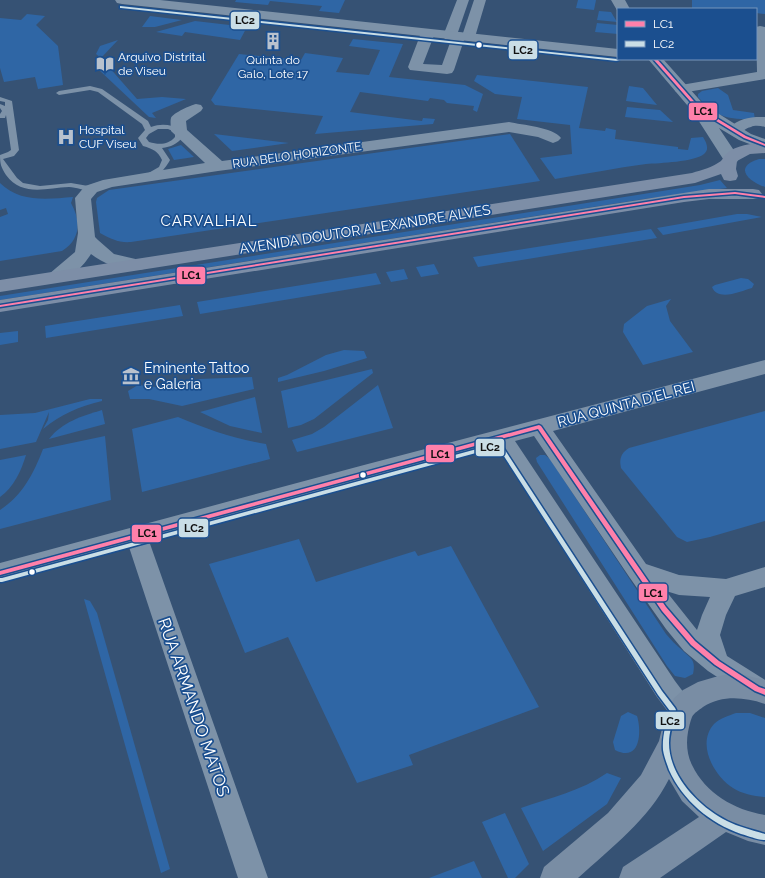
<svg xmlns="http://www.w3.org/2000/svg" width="765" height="878" viewBox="0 0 765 878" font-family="Raleway,sans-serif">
  <rect width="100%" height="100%" fill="#365274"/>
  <g fill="#2f66a5">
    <polygon points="236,0 345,0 339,13 319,11 322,6 270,1 268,5 235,2"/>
    <polygon points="578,0 596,0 594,10 576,8"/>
    <polygon points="692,0 765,0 765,14 756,13 756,9 692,9"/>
    <polygon points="599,11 611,12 617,22 597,20"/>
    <polygon points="27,14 45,16 36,25 58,46 63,85 38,89 35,77 4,82 0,68 0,18 21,20"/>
    <polygon points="150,16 182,20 155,27 142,27"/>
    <polygon points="195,21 247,27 240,40 185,32 182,36 156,32"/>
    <polygon points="597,23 618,25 618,34 595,32"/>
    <polygon points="353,39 403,44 389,77 465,85 483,94 477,112 473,110 474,106 447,103 444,100 430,98 428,101 360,92 350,112 422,121 423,118 435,119 433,124 315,134 323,116 215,105 211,100 239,54 301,60 305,53 343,58 336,72 369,75 380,50 349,46"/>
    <polygon points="118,40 101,58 96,54 100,46"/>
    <polygon points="108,66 137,99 162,97 186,99 152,113 156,118 149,117 98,69"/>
    <path d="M477,75l111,12 -9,41 26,3 1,-3 10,2 -1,9 63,8v2l10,1 3,-12 12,-1c3,5 7,12 1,17 -10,8 -44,9 -58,10 -30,4 -61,10 -91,15l-15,-21 32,-4 -2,-29 -53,-6 5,-22 -27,-3 -21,-13z"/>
    <polygon points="629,86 643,88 657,105 626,101"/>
    <path d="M718,88l10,7 5,15 21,3 1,7c-28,-2 -38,-1 -57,-23v-3l4,-3z"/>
    <polygon points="627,107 660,110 673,122 625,117"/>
    <polygon points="214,134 289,143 232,151"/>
    <path d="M510,134l30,47 -409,61c-12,1 -20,-3 -31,-9l-4,-31 1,-4 12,-8z"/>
    <polygon points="181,145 194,157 174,160 168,149"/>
    <path d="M759,159h6v28c-17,-6 -32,-20 -6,-28z"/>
    <polygon points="720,180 727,188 644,199 0,300 0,296 700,185"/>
    <path d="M0,183c20,20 48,16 73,14l-2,6c10,18 10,36 -9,48l-62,10v-44l8,-3 -2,-6 -6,2z"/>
    <polygon points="737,214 747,214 762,217 663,235 657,228"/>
    <polygon points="651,229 657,238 478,267 473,257"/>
    <polygon points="434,264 439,274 421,277 416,267"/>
    <polygon points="404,269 408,279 391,282 386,272"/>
    <polygon points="376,273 381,284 200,314 197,302"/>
    <path d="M741,278l7,1 6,5 -2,4c-11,3 -34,14 -40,-1l3,-2z"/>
    <polygon points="671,299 666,306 670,321 693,352 643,365 623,332 624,324 647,306"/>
    <polygon points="180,305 183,316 46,338 45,326"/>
    <polygon points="18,331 18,342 0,345 0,333"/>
    <polygon points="344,350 364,351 367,358 324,371 278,382 278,378 287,375 326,355"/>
    <polygon points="372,369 373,373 314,419 301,425 288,428 281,391"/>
    <polygon points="252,377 254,389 182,406 149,399 130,399 128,391 138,385 165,388 199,379"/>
    <polygon points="378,385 393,428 297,452 292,440 312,434 324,427"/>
    <polygon points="255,397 262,433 230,426 200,412"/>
    <path d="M90,399h12v2c-24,6 -41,13 -59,28l5,-9 1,-8 -13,30 -36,7v-34l35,-2z"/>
    <path d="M102,410l3,14 -56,15c13,-17 33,-23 53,-29z"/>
    <path d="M765,411v110l-55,16 -23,5 -10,-5 -56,-69c-2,-9 0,-15 8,-20z"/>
    <path d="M178,417c29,12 56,22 88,27l4,15 -128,33 -10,-63z"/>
    <path d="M105,436l6,64 -111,29v-19c22,-14 34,-37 43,-61z"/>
    <path d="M26,455c-5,16 -12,32 -26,42v-37z"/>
    <path d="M540,455h5l5,4 116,175c5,6 10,11 16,16 9,9 14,9 11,24l-8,4 -10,-2 -8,-10 -130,-204 -1,-4z"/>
    <polygon points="299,539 316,582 415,551 418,556 451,546 539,707 409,755 413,765 357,783 288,637 245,653 209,564"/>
    <polygon points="84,599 90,601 97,613 170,869 161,873"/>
    <path d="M628,712l9,4c5,16 3,47 -22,34l-2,-8 8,-26z"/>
    <path d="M736,713h14l15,5v79c-11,-1 -23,-3 -32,-9 -19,-12 -37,-44 -19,-64 6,-6 14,-8 22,-11z"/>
    <path d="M607,773l14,5 -14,26 -64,47 -22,-43c29,-10 60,-17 86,-35z"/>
    <polygon points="505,813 529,864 515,878 508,878 482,822"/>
    <polygon points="474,861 482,878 429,878"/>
  </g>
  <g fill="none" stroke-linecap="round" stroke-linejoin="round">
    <g fill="#7d92a8" fill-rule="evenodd">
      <path d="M90,86l12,3 46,32 3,6c11,-4 20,-2 31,2l1,8c-6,7 -12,10 -21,11l8,12c-4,8 -14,20 -25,19v-4l14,-8 3,-7c-4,-9 -9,-11 -19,-14l-5,-8 7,-8 -3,-6 -44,-32 -8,-2 -31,5 -3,-2 3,-2zM158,129h10l7,3v5c-7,8 -16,8 -26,5l-3,-4 3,-4z"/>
      <path d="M0,97l12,4 7,49 -5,6 -11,3 14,19 6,5 17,3 31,-3 23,4v4c-8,1 -17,-4 -25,-4 -23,1 -47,10 -63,-12 -5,-8 -6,-11 -6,-20l8,-3 3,-2 -5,-35 -1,3h-5v-4l2,-3 -2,-3v-4l5,2v-4l-5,-1z"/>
    </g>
    <g fill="#7d92a8" fill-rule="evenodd">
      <polygon points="457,0 469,0 458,32 463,33 474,0 486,0 475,37 473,40 464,40 454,70 452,73 447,74 410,70 408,67 421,33 423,30 433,30 435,33 423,64 442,65 451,40 445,39 443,36"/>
      <polygon points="760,26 765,27 765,79 681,93 676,92 674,89 676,86 681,85 757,72 756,27"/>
      <path d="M196,104l5,1 2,3 -2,3 -15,10 1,9 35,31 287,-39c13,3 44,5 52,16l-3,3 -5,2 -15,-6 -29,-5 -291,39 -106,16 -15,5 -6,7 4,38 3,3 16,14 30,7 3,4 -3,4c-17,4 -39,-4 -53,-15 -8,13 -26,32 -42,28l-3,-4 3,-4 26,-22 3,-19 -3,-35 10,-12 18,-6 102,-17 -34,-32c0,-4 -1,-10 0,-13 2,-5 20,-13 25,-14z"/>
      <path d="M756,117h9v10c-4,-1 -10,-2 -14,0 -10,2 -9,10 -21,7l-3,-3c7,-10 17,-13 29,-14z"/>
      <path d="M765,360v14l-212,57 93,133 33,11 47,4 39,-12v20l-30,9 -9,19 -6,20 7,21 38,24v17l-8,3 -9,-3 -40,-26 -24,-20 -18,-22 -36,-51 -96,-142 -19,5 160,240 15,20 4,8 -4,8 -9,4 -9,-4 -15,-20 -160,-251 -348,95 119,337h-30l-109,-331 -129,36v-20l364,-98zM666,591l13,4 31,2 -8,18 -5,15z"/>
    </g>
    <g fill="#7d92a8" fill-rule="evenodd">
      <polygon points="115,0 160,0 618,49 618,57 122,4 117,3"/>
      <polygon points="611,0 625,0 630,9 618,9 618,12"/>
      <polygon points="648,59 663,59 706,107 711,109 751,134 765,139 765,150 739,140 719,128 739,158 737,162 731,163 725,162 693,112"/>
    </g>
    <path fill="#798da4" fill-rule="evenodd" d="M729,674l15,1 21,5v24c-21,-7 -43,-9 -62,3 -4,3 -9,6 -11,10 -2,5 -3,10 -4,15 -2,11 -1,23 4,33 14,29 43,45 73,50v30l-17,-4 -22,-9 -66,46h-41l4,-11 76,-50 -17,-16 -13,-22c-20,40 -58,69 -91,99h-38l4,-11 64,-54 33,-38 18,-34 6,-25 9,-18 9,-8 15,-8 17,-5z"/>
    <g fill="#7d8ea7" fill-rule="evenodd">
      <path d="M765,143v10l-15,1 -13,7 -1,8 2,7 -2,4 -6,1 -6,-1 -3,-6 -26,9 -695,109v-12l692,-107c10,-3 21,-6 29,-12 2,-2 3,-5 5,-7 10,-9 27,-11 39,-11z"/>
      <polygon points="709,189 753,189 759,190 762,194 759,198 753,199 709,199 684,202 0,312 0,300"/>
    </g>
    <g stroke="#1b4f8f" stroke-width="3">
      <g id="bus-1">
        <polygon points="653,59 657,59 700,108 746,136 765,144 765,146 744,138 698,110"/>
        <polygon points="735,192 765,196 765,198 735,194 684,198 0,307 0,305 684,196"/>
        <polygon points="539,425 541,426 666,607 695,641 719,661 759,687 765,689 765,695 755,691 715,665 691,645 662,611 538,429 0,575 0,571"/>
      </g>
    </g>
    <g stroke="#1b4f8f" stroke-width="3">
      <g id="bus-2">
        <polygon points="120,6 617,59 619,60 617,61 121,8 120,8"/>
        <path d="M499,443l2,1 161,247 13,17 1,2c-3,11 -7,22 -7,33 0,33 30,64 58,78 12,6 25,9 38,13v6c-8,0 -16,-4 -24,-6 -31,-11 -58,-33 -72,-64 -2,-6 -5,-13 -6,-20 -1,-14 3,-27 7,-39l-12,-16 -160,-248 -496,135h-2v-4h2z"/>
      </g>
    </g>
    <use href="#bus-1" fill="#ff80aa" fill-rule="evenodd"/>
    <use href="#bus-2" fill="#cadee6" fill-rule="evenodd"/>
  </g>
  <defs>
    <g id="building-bare" transform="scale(1.38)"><path d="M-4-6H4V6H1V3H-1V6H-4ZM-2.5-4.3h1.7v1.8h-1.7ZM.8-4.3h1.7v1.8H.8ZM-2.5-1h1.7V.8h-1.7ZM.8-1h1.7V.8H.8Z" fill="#b9c2ce" stroke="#1b4f8f" stroke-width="2.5" paint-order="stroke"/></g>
    <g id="library-bare" transform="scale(1.38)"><path d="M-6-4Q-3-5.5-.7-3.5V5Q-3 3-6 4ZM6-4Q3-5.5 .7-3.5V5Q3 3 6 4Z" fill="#b9c2ce" stroke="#1b4f8f" stroke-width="2.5" paint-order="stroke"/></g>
    <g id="hospital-bare" transform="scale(1.38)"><path d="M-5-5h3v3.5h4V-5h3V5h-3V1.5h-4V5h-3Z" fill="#b9c2ce" stroke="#1b4f8f" stroke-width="2.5" paint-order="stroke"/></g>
    <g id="museum-bare" transform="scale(1.38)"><path d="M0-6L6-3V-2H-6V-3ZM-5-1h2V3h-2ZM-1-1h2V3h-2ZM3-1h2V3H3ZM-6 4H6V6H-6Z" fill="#b9c2ce" stroke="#1b4f8f" stroke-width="2.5" paint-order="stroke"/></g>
  </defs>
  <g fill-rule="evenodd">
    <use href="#building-bare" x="273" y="41"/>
    <use href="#library-bare" x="105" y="64"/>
    <use href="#hospital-bare" x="66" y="137"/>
    <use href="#museum-bare" x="131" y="376"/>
  </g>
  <g fill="#fff" stroke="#1b4f8f" stroke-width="1.5">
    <circle cx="479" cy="45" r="3.5"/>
    <circle cx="363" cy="475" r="3.5"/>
    <circle cx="32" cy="572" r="3.5"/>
  </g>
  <g text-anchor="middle" stroke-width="3.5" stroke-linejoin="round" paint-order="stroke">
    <g font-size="12" fill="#fff" stroke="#1b4f8f" text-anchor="start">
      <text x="118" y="61">Arquivo Distrital<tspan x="118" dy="14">de Viseu</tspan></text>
      <text x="273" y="64" text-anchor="middle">Quinta do<tspan x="273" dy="14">Galo, Lote 17</tspan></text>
      <text x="79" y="134">Hospital<tspan x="79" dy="14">CUF Viseu</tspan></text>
    </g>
    <g font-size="12" fill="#fff" stroke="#1b4f8f">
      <text transform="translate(297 155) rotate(-8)" y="4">RUA BELO HORIZONTE</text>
    </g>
    <g font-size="14" fill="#fff" stroke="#1b4f8f">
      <text transform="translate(365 229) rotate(-9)" y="5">AVENIDA DOUTOR ALEXANDRE ALVES</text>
      <text transform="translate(626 404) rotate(-15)" y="5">RUA QUINTA D'EL REI</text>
    </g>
    <g font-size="14" fill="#fff" stroke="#1b4f8f" text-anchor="start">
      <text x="144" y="373">Eminente Tattoo<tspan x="144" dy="16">e Galeria</tspan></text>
    </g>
    <g font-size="15" letter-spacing="1" fill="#fff" stroke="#1b4f8f">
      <text x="209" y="226">CARVALHAL</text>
    </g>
    <g font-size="17" fill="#fff" stroke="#1b4f8f">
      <text transform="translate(194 707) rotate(71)" y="6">RUA ARMANDO MATOS</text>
    </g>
  </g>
  <g stroke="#1b4f8f" stroke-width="1.5">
    <rect x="230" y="11" width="30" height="19" rx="4" fill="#cadee6"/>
    <rect x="508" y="40" width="30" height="20" rx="4" fill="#cadee6"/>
    <rect x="688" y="102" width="30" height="19" rx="4" fill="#ff80aa"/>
    <rect x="176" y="266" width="30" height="19" rx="4" fill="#ff80aa"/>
    <rect x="475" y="438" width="30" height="19" rx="4" fill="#cadee6"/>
    <rect x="425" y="444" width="30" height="19" rx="4" fill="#ff80aa"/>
    <rect x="178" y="518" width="31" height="20" rx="4" fill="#cadee6"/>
    <rect x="131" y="524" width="31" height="19" rx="4" fill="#ff80aa"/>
    <rect x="638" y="583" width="30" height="19" rx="4" fill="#ff80aa"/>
    <rect x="655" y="711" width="30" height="19" rx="4" fill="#cadee6"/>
  </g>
  <g font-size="11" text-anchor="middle" font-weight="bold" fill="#111">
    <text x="245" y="24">LC2</text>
    <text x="523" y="54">LC2</text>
    <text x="703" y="115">LC1</text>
    <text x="191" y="279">LC1</text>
    <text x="490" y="451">LC2</text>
    <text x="440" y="458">LC1</text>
    <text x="194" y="532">LC2</text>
    <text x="147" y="537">LC1</text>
    <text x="653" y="597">LC1</text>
    <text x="670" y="725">LC2</text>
  </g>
  <rect x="617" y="8" width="140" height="52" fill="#1b4f8f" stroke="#7695bc"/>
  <rect x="625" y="21" width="20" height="6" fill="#ff80aa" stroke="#7695bc"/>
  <text x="653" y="28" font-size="12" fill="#ffffff">LC1</text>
  <rect x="625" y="41" width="20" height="6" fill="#cadee6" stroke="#7695bc"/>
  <text x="653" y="48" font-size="12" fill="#ffffff">LC2</text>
</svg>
